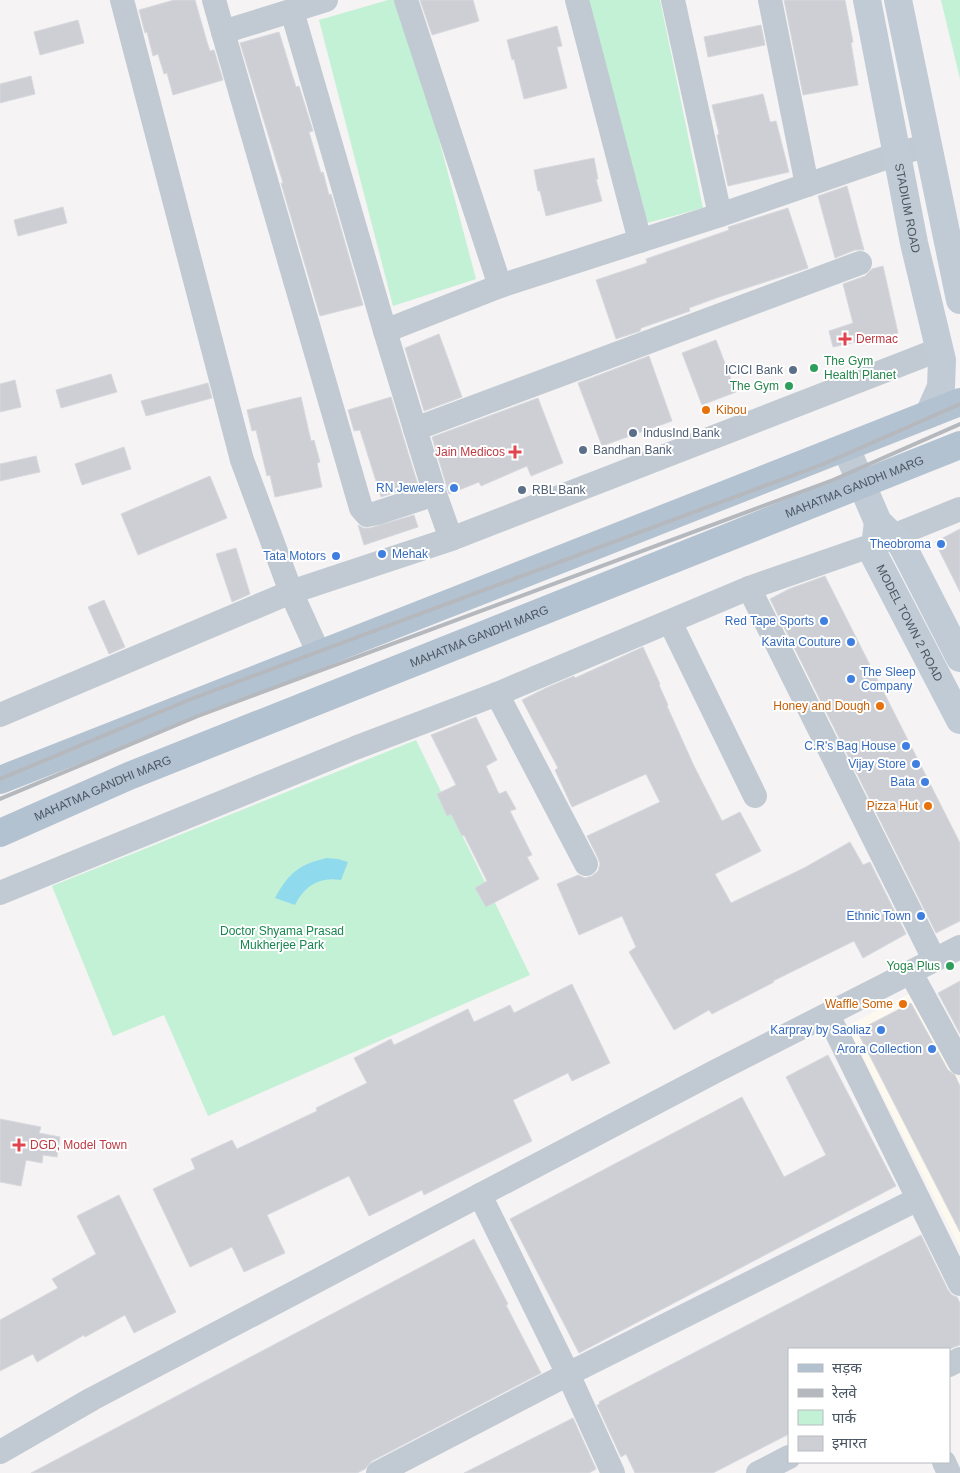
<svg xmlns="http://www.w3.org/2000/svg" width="960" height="1473" viewBox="0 0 960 1473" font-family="Arial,'Noto Sans Devanagari',sans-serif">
  <rect width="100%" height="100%" fill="#f5f3f3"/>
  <polygon fill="#fdf9ef" points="914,991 960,1081 960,1248 847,1026"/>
  <g fill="#c3f1d5">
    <polygon points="388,0 402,0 476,279 393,306 319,20"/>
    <polygon points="571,0 660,0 703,208 632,227"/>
    <polygon points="941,0 960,0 960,79"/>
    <polygon points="416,740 530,975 208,1116 164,1015 113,1036 52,886"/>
  </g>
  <path fill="#90daee" d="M327,858l11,1 10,3 -7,18c-21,-4 -37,6 -46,25l-20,-7c14,-25 24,-34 52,-40z"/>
  <g fill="#cdcfd5" stroke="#d7d9de">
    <polygon points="174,0 195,0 207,42 210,51 214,50 223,80 173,95 167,73 164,74 158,54 153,56 147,32 145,33 139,10"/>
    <polygon points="420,0 473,0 479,21 432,35"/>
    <polygon points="784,0 845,0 853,42 851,43 858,85 803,95"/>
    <polygon points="78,20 84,43 40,55 34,32"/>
    <polygon points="761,25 765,45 708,57 704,37"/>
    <polygon points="557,26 562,46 557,47 567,88 524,99 514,59 512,60 507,40"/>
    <polygon points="279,32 296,87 299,86 313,131 309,132 321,173 323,172 329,195 331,194 363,305 320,316 281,183 283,183 240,43"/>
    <polygon points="31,76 35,94 0,103 0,84"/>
    <polygon points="763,94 770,122 776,121 789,172 728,186 717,135 719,134 712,105"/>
    <polygon points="594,158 598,179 596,179 602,201 546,216 540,191 538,191 534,170"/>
    <polygon points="847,186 864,250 855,250 835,258 818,196"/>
    <polygon points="63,207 67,223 18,236 14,220"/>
    <polygon points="788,208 808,268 719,297 689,308 690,311 641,328 640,331 616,339 596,280 647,263 646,259 729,230 728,227"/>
    <polygon points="883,266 898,333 833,347 829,331 853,323 843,284 865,276 872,269"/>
    <polygon points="439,334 462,397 424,411 405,348"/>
    <polygon points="716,340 736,392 702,405 682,353"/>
    <polygon points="649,356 672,421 602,446 578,383"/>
    <polygon points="111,374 117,392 61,408 56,390"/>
    <polygon points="15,380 21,407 0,412 0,384"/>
    <polygon points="208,383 212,398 146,416 141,401"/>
    <polygon points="301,397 311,441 314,440 320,462 317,463 322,487 275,497 270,475 267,476 256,430 252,431 247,410"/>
    <polygon points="391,397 418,485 381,497 360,430 354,431 348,410"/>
    <polygon points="538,398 563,463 531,476 527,466 481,486 479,482 449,494 432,437"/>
    <polygon points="124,447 131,469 82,485 75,464"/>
    <polygon points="36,456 40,472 0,481 0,464"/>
    <polygon points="210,476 227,518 138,555 121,514"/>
    <polygon points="414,515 418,527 364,545 358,525 363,528 370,528"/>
    <polygon points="960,529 960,592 935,542"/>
    <polygon points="236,548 250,594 232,602 216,554"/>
    <polygon points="825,576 960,843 960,921 936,933 770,599 789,589"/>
    <polygon points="104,600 125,647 109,654 88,607"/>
    <polygon points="643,647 660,684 659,685 668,705 667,706 694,766 722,821 740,812 761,851 715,874 731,903 804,868 850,842 863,865 870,862 906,934 863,958 854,941 773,981 774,982 712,1014 709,1010 674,1030 629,952 636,947 622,916 579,935 557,884 578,875 585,878 592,876 598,871 600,864 598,858 587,836 660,802 646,774 572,807 555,770 558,768 522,700 546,688 574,676 575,678"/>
    <polygon points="476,717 497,760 486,766 499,794 506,791 516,809 510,811 532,855 527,857 539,879 486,907 475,888 487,881 464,835 462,836 451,814 447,816 437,794 456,785 431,735"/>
    <polygon points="960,981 960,1034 938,993"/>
    <polygon points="572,984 610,1063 572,1081 568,1073 513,1100 532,1141 424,1195 422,1190 369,1216 349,1176 267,1215 285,1253 244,1272 232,1247 190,1267 153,1189 195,1169 191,1159 232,1140 237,1149 317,1111 316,1108 367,1083 354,1058 391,1039 394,1045 468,1009 474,1022 510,1005 514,1013"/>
    <polygon points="911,1003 948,1070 955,1075 960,1086 960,1232 857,1031"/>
    <polygon points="828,1055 896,1186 579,1353 510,1219 742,1097 784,1177 826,1155 786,1077"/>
    <polygon points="0,1119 41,1127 39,1133 60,1137 57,1157 43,1155 42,1163 26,1160 21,1186 0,1182"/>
    <polygon points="119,1195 176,1312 134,1333 125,1315 85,1337 84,1335 37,1362 33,1354 0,1371 0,1320 58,1288 52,1279 96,1254 77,1216"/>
    <polygon points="921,1235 948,1290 952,1295 957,1297 960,1303 960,1345 949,1349 789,1349 789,1434 713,1473 635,1473 626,1454 621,1457 597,1405 600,1404 599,1402"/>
    <polygon points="474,1239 508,1304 506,1305 541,1373 372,1461 365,1469 357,1473 31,1473"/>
    <polygon points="573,1418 596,1469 589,1473 464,1473"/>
  </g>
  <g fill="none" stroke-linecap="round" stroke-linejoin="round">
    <g stroke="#c1cad2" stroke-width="24">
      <polyline points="122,0 242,460 291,592 319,654"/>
      <polyline points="214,0 223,32"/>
      <polyline points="326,0 223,32 361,508 367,515 377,513 435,494"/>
      <polyline points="406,0 500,286"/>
      <polyline points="577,0 640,241"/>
      <polyline points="673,0 720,215"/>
      <polyline points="770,0 807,185"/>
      <polyline points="292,11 385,331"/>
      <polyline points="415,429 860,263"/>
      <polyline points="893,536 960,509"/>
      <polyline points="451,539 435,494 385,331 500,286 720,215 897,154 929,145"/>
      <polyline points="749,588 934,959"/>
      <polyline points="670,622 755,796"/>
      <polyline points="497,694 586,864"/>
      <polyline points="0,715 291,592 451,539 938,350"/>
      <polyline points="0,893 355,748 497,694 749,588 876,544"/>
      <polyline points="911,973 960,1063"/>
      <polyline points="828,1015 960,1284"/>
      <polyline points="949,1365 960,1359"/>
      <polyline points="0,1452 92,1399 718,1070 960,947"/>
      <polyline points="944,1462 949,1473"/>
      <polyline points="378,1473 568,1374 480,1195"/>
      <polyline points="613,1473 568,1374 918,1199"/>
      <polyline points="758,1473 789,1457"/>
    </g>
    <g stroke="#c1cbd6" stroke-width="28">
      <path id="s1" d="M867,0l47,243 28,117 -1,27 -12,27"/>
      <polyline points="898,0 960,300"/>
      <polyline points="846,448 878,522 902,545 960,658"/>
      <path id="s2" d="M878,522l-4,33 86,165"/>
    </g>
    <g stroke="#b3c2d1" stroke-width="28">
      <polyline points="0,780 960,402"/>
      <path id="s3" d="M0,833l129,-57 831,-331"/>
    </g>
    <g stroke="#b5b8bd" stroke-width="4">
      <polyline points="0,779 191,699 826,463 960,404"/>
      <polyline points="0,799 198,716 833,480 960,424"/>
    </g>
  </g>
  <g fill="#e0444e" stroke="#fff" stroke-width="2">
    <path d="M842.5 331.5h5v5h5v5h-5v5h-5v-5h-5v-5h5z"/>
    <path d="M512.5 444.5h5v5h5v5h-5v5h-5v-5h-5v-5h5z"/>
    <path d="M16.5 1137.5h5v5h5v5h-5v5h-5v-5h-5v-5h5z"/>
  </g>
  <g fill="#2e9e5b" stroke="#fff" stroke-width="2">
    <circle cx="814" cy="368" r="5"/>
    <circle cx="789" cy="386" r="5"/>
    <circle cx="950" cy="966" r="5"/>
  </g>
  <g fill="#5c6f8a" stroke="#fff" stroke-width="2">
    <circle cx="793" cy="370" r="5"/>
    <circle cx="633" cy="433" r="5"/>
    <circle cx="583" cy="450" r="5"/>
    <circle cx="522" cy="490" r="5"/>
  </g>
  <g fill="#e8710a" stroke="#fff" stroke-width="2">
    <circle cx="706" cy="410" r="5"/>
    <circle cx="880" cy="706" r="5"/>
    <circle cx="928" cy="806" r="5"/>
    <circle cx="903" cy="1004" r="5"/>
  </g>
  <g fill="#3f7fe0" stroke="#fff" stroke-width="2">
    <circle cx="454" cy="488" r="5"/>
    <circle cx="941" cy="544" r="5"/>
    <circle cx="382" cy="554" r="5"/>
    <circle cx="336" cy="556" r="5"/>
    <circle cx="824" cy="621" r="5"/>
    <circle cx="851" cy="642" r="5"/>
    <circle cx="851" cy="679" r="5"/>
    <circle cx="906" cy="746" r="5"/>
    <circle cx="916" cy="764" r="5"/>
    <circle cx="925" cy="782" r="5"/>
    <circle cx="921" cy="916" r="5"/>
    <circle cx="881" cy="1030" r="5"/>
    <circle cx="932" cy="1049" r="5"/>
  </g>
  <g text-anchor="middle" stroke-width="4" stroke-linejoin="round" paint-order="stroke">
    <g font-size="12" fill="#4a5661" stroke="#fff">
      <text dy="4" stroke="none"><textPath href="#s1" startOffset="212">STADIUM ROAD</textPath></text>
      <text dy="4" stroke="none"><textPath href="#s3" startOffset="922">MAHATMA GANDHI MARG</textPath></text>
      <text dy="4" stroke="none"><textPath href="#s2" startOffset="110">MODEL TOWN 2 ROAD</textPath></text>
      <text dy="4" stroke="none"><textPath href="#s3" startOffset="518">MAHATMA GANDHI MARG</textPath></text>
      <text dy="4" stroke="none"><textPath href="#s3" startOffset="112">MAHATMA GANDHI MARG</textPath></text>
    </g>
    <g font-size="12" fill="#be3a42" stroke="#fff" text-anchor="start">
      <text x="856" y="343">Dermac</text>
      <text x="505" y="456" text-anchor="end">Jain Medicos</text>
      <text x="30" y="1149">DGD, Model Town</text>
    </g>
    <g font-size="12" fill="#27864d" stroke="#fff" text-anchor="end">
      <text x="824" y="365" text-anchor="start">The Gym<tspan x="824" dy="14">Health Planet</tspan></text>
      <text x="779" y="390">The Gym</text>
      <text x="940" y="970">Yoga Plus</text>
    </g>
    <g font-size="12" fill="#4e5e75" stroke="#fff" text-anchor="start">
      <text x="783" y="374" text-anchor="end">ICICI Bank</text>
      <text x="643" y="437">IndusInd Bank</text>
      <text x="593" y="454">Bandhan Bank</text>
      <text x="532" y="494">RBL Bank</text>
    </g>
    <g font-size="12" fill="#c56008" stroke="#fff" text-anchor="end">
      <text x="716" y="414" text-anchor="start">Kibou</text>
      <text x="870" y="710">Honey and Dough</text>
      <text x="918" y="810">Pizza Hut</text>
      <text x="893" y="1008">Waffle Some</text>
    </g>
    <g font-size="12" fill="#366cbe" stroke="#fff" text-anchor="end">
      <text x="444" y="492">RN Jewelers</text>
      <text x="931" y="548">Theobroma</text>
      <text x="392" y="558" text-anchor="start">Mehak</text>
      <text x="326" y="560">Tata Motors</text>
      <text x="814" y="625">Red Tape Sports</text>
      <text x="841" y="646">Kavita Couture</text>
      <text x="861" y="676" text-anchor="start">The Sleep<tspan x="861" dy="14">Company</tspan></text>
      <text x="896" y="750">C.R's Bag House</text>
      <text x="906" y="768">Vijay Store</text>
      <text x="915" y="786">Bata</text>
      <text x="911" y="920">Ethnic Town</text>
      <text x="871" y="1034">Karpray by Saoliaz</text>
      <text x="922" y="1053">Arora Collection</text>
    </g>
    <g font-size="12" fill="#17864f" stroke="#fff">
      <text x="282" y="935">Doctor Shyama Prasad<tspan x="282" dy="14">Mukherjee Park</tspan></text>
    </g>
  </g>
  <rect x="788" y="1348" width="162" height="115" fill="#ffffff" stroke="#b7bbc0"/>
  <rect x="798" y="1364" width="25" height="8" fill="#b3c2d1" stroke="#b7bbc0"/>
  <text x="832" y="1373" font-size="15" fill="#4a5661">सड़क</text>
  <rect x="798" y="1389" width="25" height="8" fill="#b5b8bd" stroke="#b7bbc0"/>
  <text x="832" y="1398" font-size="15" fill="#4a5661">रेलवे</text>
  <rect x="798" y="1410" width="25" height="15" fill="#c3f1d5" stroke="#b7bbc0"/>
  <text x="832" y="1423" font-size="15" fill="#4a5661">पार्क</text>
  <rect x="798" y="1436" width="25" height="15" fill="#cdcfd5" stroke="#b7bbc0"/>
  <text x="832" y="1448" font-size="15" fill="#4a5661">इमारत</text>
</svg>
